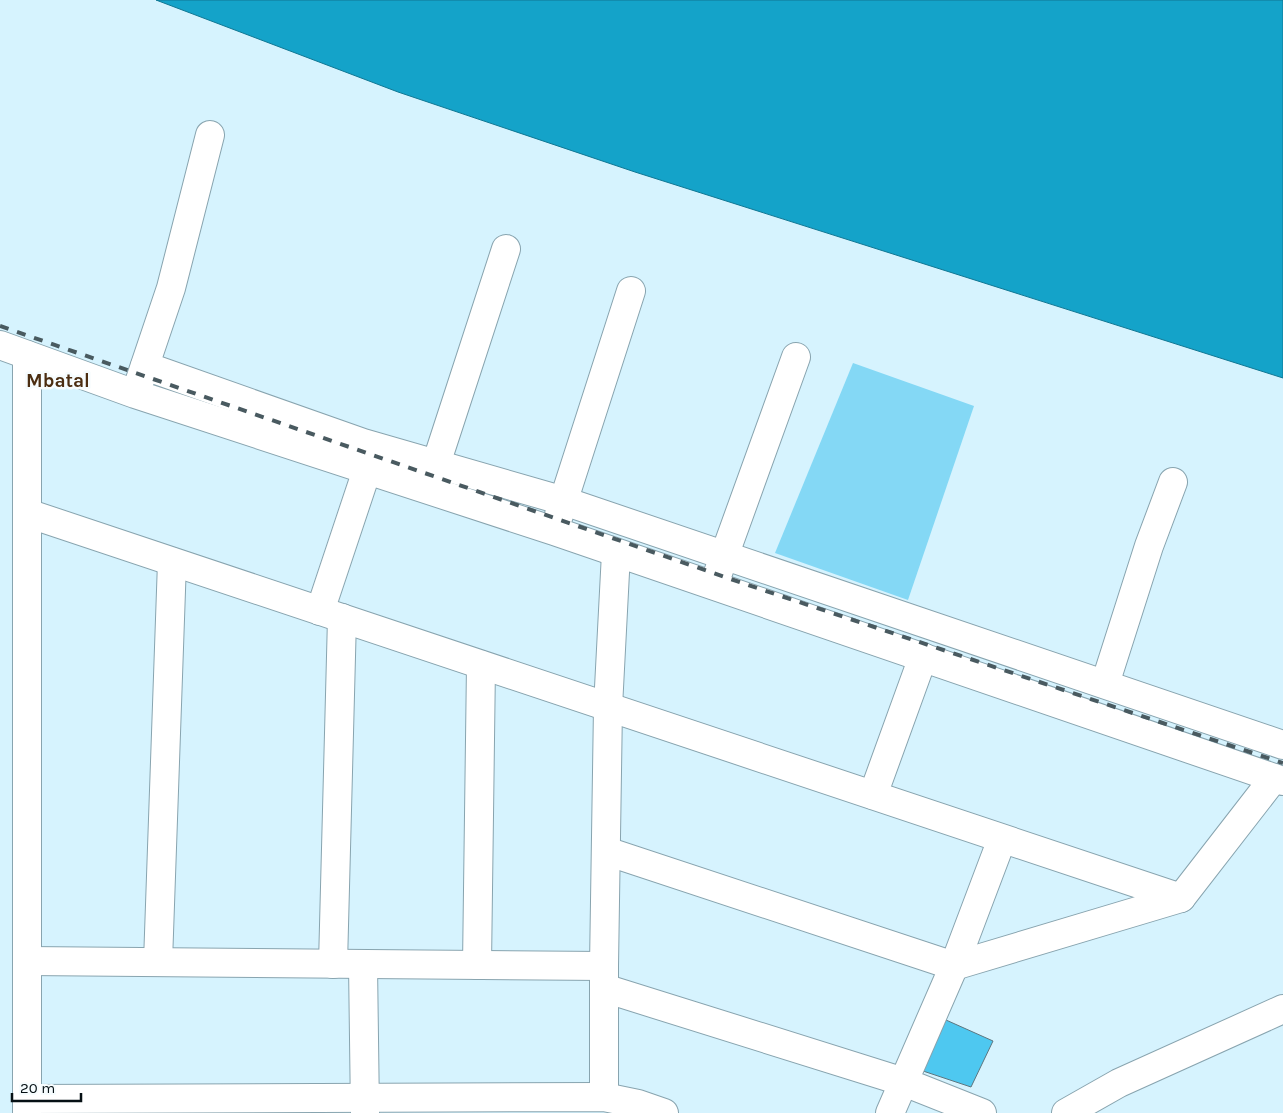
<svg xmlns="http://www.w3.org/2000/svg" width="1283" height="1113" viewBox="0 0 1283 1113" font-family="Karla,sans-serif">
  <rect width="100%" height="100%" fill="#d6f3fe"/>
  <polygon fill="#84d8f5" points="853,363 974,406 908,600 775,553"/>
  <polygon fill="#14a3c9" stroke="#107793" points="156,0 1283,0 1283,378 635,172 398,92"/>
  <polygon fill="#4ec8f0" stroke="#5c7680" points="946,1020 993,1041 971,1087 923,1071"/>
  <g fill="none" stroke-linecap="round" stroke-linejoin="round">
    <g stroke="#88a4af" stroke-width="30">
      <g id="minor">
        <polyline points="0,345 135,394 554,531 1283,781"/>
        <polyline points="145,366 363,443 564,501 1283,745"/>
        <polyline points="139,383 171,288 210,135"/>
        <polyline points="436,464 506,249"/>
        <polyline points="27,513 1181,898"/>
        <polyline points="558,518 631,291"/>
        <polyline points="718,573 796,357"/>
        <polyline points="320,611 367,470"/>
        <polyline points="1105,684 1149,546 1173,482"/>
        <polyline points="873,795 923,657"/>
        <polyline points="606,851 954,966 1181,898 1274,778"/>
        <polyline points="27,961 604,966"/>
        <polyline points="158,962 172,562"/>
        <polyline points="333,964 342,618"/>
        <polyline points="363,964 365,1113"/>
        <polyline points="477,965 481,665"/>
        <polyline points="604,988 904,1082 982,1113"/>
        <polyline points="604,1097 604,966 608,707 616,553"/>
        <polyline points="27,1099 604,1097 638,1104 664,1113"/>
        <polyline points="27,1113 27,355"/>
        <polyline points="890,1113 954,966 1002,839"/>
        <polyline points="1066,1113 1119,1083 1283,1009"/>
      </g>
    </g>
    <use href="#minor" stroke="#fff" stroke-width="28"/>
    <polyline stroke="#495a60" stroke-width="4" stroke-dasharray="9 9" stroke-linecap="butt" points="0,326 748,585 1283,763"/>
  </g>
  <g text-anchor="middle" stroke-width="5" stroke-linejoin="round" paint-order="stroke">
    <g font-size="19" font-weight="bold" fill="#4b2d11" stroke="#f6fcfe">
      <text x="58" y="387">Mbatal</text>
    </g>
  </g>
  <path d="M12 1093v8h69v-8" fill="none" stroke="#061014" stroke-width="2.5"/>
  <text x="20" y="1093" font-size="15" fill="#061014" stroke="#f6fcfe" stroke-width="4" paint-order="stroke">20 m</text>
</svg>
